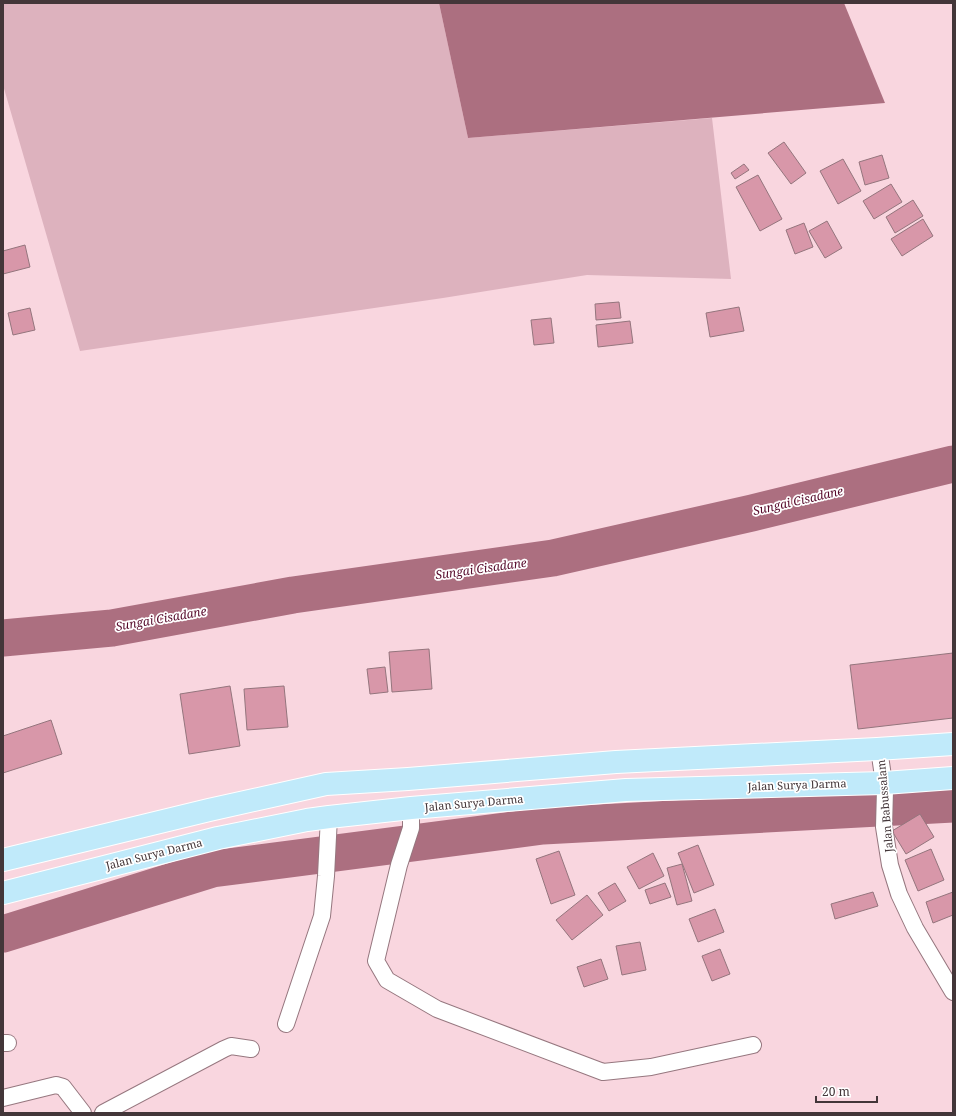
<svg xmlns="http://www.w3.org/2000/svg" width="956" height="1116" viewBox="0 0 956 1116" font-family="'Noto Serif',serif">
  <rect width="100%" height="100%" fill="#f9d6df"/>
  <polygon fill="#ddb2be" points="3,3 439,3 468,138 712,118 731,279 587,275 443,298 80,351 3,85"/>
  <polygon fill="#ac6f80" points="439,3 844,3 885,103 468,138"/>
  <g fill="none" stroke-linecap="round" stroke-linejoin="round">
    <g stroke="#ac6f80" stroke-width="37">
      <polyline points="3,638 112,628 293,595 553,558 752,513 953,464"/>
      <polyline points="3,934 212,869 543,826 953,804"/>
    </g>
  </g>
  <g fill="#d897a9" stroke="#94757d">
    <polygon points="784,142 806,173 791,184 768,153"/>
    <polygon points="882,155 889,178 865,185 859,162"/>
    <polygon points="843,159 861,191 838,204 820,171"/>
    <polygon points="744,164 749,170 735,179 731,173"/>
    <polygon points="758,175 782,219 760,231 736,187"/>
    <polygon points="891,184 902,202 874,219 863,201"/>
    <polygon points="913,200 923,216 895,233 886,217"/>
    <polygon points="923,219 933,236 902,256 891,239"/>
    <polygon points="827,221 842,248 825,258 809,231"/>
    <polygon points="804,223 813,247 795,254 786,230"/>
    <polygon points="25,245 30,267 3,274 3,251"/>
    <polygon points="619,302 621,318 596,320 595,304"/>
    <polygon points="739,307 744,331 710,337 706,313"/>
    <polygon points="30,308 35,330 13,335 8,313"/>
    <polygon points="551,318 554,343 534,345 531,320"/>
    <polygon points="630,321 633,343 598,347 596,325"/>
    <polygon points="429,649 432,689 392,692 389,652"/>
    <polygon points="953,653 953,718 858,729 850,665"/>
    <polygon points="385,667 388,692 370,694 367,669"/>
    <polygon points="230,686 240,746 189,754 180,694"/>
    <polygon points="284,686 288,727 247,730 244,689"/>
    <polygon points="51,720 62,754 3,773 3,736"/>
    <polygon points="920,814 934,837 906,854 892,831"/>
    <polygon points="698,845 714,885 694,893 678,853"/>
    <polygon points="931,849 944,880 918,891 905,860"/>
    <polygon points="559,851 575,895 551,904 536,859"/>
    <polygon points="653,853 664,876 639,889 627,867"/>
    <polygon points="682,864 692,901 677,905 667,868"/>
    <polygon points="615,883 626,901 609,911 598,893"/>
    <polygon points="665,883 671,897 650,904 645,890"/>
    <polygon points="873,892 878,906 835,919 831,904"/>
    <polygon points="953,892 953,915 933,923 926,902"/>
    <polygon points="587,895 603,915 572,940 556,920"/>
    <polygon points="715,909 724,932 698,942 689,919"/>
    <polygon points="640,942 646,970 622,975 616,946"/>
    <polygon points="720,949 730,974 712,981 702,956"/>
    <polygon points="601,959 608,979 584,987 577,967"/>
  </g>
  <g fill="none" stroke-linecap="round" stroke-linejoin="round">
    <g stroke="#96777f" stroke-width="18">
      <g id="street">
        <polyline points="879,749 885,790 884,827 890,865 899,894 915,928 953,992"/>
        <polyline points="411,808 411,828 399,865 376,961 387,980 437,1009 603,1072 651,1067 753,1045"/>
        <polyline points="286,1024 322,916 326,876 329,817"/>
        <polyline points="3,1043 8,1043"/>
        <polyline points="3,1098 56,1085 63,1087 83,1113"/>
        <polyline points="103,1113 224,1049 231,1046 251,1049"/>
      </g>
    </g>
    <g stroke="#fff" stroke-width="24">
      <g id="primary">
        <polyline points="3,860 209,810 326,784 408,779 616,762 877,749 953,744"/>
        <polyline points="3,893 218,838 307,820 329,817 411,808 626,790 884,783 953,778"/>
      </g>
    </g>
    <use href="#street" stroke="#fff" stroke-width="16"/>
    <use href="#primary" stroke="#c0eafa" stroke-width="22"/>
  </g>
  <g text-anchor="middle" stroke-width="3.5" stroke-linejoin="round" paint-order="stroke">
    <g font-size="11" fill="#433639" stroke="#fff">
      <text transform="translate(797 785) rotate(-2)" y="4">Jalan Surya Darma</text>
      <text transform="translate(474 803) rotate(-5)" y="4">Jalan Surya Darma</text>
      <text transform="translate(885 806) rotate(-95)" y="4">Jalan Babussalam</text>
      <text transform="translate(154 854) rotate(-14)" y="4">Jalan Surya Darma</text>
    </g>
    <g font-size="12" font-style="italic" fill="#570a2b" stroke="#fff">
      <text transform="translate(798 501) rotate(-13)" y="4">Sungai Cisadane</text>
      <text transform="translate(481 569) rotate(-8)" y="4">Sungai Cisadane</text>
      <text transform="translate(161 619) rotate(-10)" y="4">Sungai Cisadane</text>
    </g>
  </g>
  <rect width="956" height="1116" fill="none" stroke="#433639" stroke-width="8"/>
  <path d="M816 1096v6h61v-6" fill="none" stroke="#433639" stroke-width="2"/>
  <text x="822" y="1096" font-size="12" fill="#433639" stroke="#ffffff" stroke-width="3" paint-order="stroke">20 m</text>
</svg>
